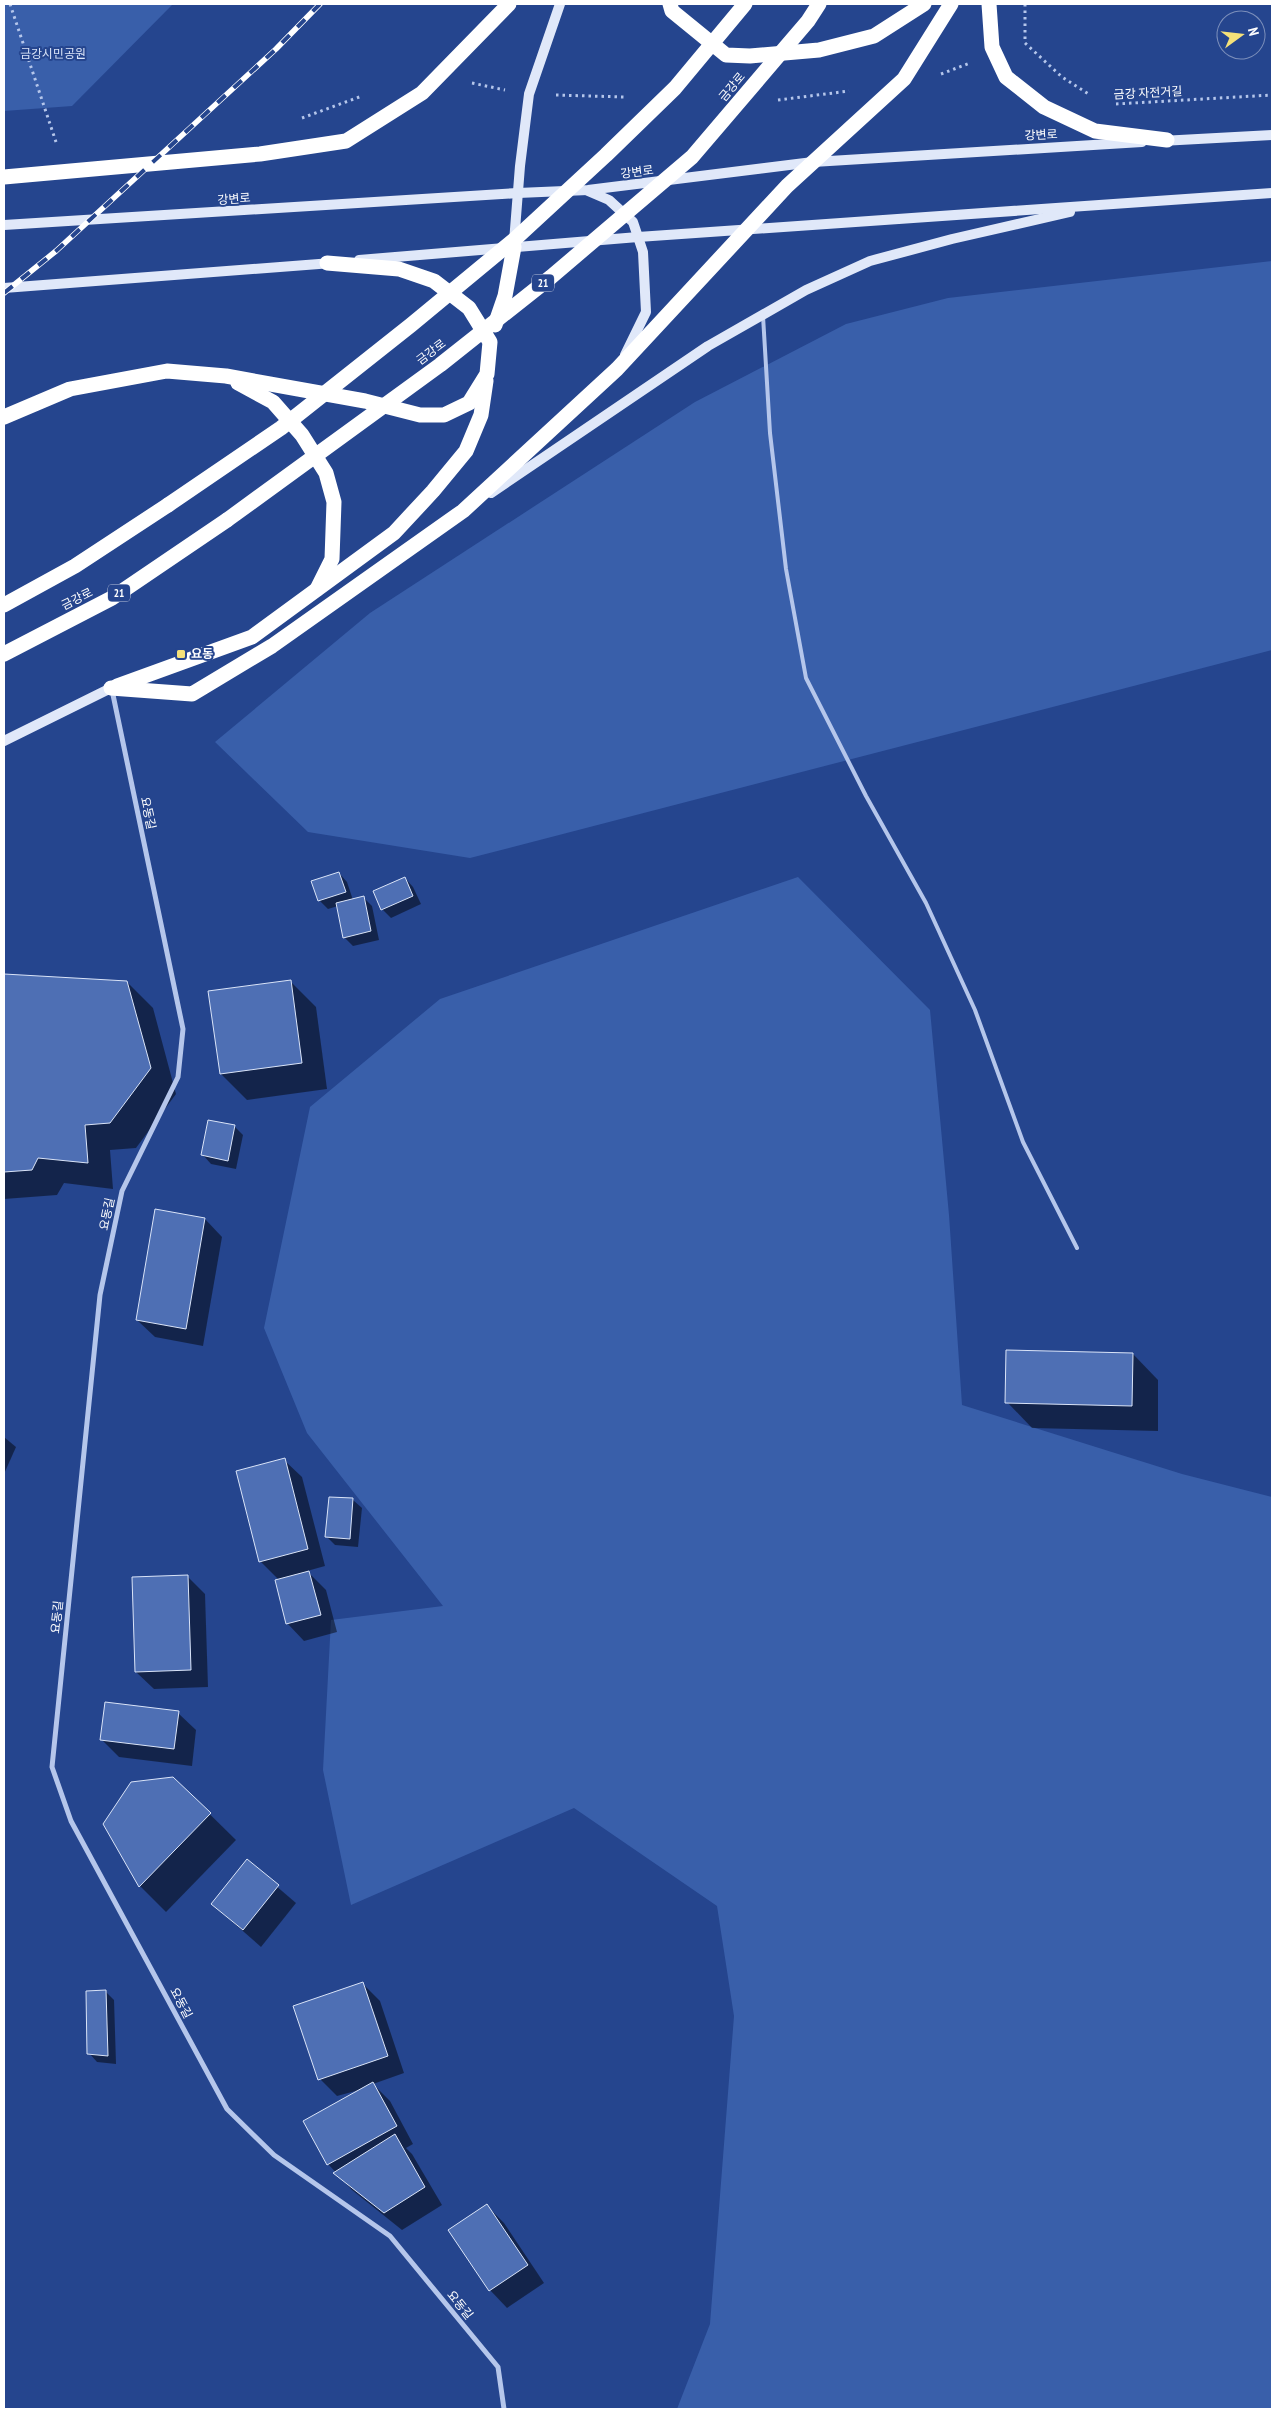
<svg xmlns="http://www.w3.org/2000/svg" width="1276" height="2413" viewBox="0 0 1276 2413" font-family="'PT Sans Narrow','Noto Sans KR',sans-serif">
  <rect width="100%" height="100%" fill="#25458e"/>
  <g fill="#395faa">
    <polygon points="4,4 173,4 72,106 4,111"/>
    <polygon points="1272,261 1272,650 470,858 308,832 215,742 370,613 695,402 846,324 948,298"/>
    <polygon points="798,877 930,1010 949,1215 962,1405 1182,1474 1272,1497 1272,2409 677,2409 710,2324 734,2016 717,1906 574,1808 351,1905 323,1770 331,1620 443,1606 307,1433 264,1328 310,1107 440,999"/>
  </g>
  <g fill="#0007">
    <polygon points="339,873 347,882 353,900 364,898 372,906 379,940 353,946 344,937 338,906 328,909 319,900"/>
    <polygon points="405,878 413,887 421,904 391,918 382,909"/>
    <polygon points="4,975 127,982 153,1008 176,1094 136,1148 110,1150 113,1189 64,1183 57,1195 4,1199"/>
    <polygon points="290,981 316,1007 327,1089 247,1100 221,1074 210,992"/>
    <polygon points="234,1126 243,1135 236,1169 211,1164 203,1155"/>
    <polygon points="205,1219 222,1237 203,1346 155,1337 137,1320"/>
    <polygon points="1133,1354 1158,1380 1158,1431 1032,1428 1007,1402"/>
    <polygon points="4,1437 16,1447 4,1474"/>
    <polygon points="284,1460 302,1477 325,1566 307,1571 326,1590 337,1632 304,1641 287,1623 279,1580 260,1561"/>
    <polygon points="330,1498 353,1500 362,1508 358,1547 335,1545 327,1537"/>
    <polygon points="187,1576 205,1594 208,1687 154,1689 136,1672"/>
    <polygon points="178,1713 196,1730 192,1766 119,1757 101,1739"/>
    <polygon points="173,1778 236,1840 166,1912 140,1886 104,1824"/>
    <polygon points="247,1861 296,1903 261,1947 212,1904"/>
    <polygon points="362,1983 380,2001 404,2073 373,2084 390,2101 413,2144 406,2148 412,2154 442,2205 402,2230 352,2190 328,2164 363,2089 337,2096 320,2079"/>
    <polygon points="106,1992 114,2000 116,2064 97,2062 89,2053"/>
    <polygon points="487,2206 504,2223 544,2283 507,2308 490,2290 450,2230"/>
  </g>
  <g fill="#4e6fb4" stroke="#dae4f8">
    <polygon points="339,872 346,892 318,901 311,881"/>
    <polygon points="405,877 413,896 381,910 373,891"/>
    <polygon points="364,896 371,931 343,938 336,903"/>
    <polygon points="4,974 127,981 151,1068 110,1123 85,1125 88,1163 38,1158 32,1170 4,1172"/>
    <polygon points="291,980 302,1063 220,1074 208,991"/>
    <polygon points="208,1120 235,1125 228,1161 201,1155"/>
    <polygon points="155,1209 205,1218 186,1329 136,1320"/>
    <polygon points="1006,1350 1133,1353 1132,1406 1005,1403"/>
    <polygon points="285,1458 308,1549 259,1562 236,1471"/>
    <polygon points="329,1497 353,1498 350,1539 325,1537"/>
    <polygon points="309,1571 321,1615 286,1624 275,1580"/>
    <polygon points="188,1575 191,1670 135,1672 132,1577"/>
    <polygon points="105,1702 179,1711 174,1749 100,1740"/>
    <polygon points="173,1777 211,1813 139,1887 103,1824 131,1782"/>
    <polygon points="247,1859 279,1885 243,1930 211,1904"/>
    <polygon points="363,1982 388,2056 318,2080 293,2006"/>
    <polygon points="106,1990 108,2056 87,2054 86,1991"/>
    <polygon points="373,2082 397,2126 327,2165 303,2121"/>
    <polygon points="395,2134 425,2187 384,2213 333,2173"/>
    <polygon points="487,2204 528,2265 489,2291 448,2230"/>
  </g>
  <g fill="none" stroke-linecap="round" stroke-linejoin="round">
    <g stroke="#b5c6eb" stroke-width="3" stroke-dasharray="2.5 4" stroke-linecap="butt">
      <polyline points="10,4 57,145"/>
      <polyline points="1025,4 1025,43 1062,77 1090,95"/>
      <polyline points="941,74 970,63"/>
      <polyline points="472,83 505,90"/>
      <polyline points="556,95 625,97"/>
      <polyline points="778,100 849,91"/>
      <polyline points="1116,104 1272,95"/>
      <polyline points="302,118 362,96"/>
    </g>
    <polyline stroke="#b5c6eb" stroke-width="4" points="763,316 770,433 786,569 806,678 866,796 926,903 975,1010 1023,1142 1077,1248"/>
    <polyline stroke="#b5c6eb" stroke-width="5" points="112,690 183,1029 178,1077 122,1191 100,1295 52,1767 71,1821 227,2109 274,2155 390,2236 498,2367 504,2409"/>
    <g stroke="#e0e8f9" stroke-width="10">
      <polyline points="1161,141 1272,135"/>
      <polyline points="588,191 609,200 633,222 643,252 646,312 625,355"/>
      <polyline points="4,225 518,193 588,190 813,162 1142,142"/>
      <polyline points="514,242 520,166 529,94 560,4"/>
      <polyline points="359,260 638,237 1272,193"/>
      <polyline points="4,288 332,263"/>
      <polyline points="491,493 708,346 806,290 870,261 952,239 1070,212"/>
      <polyline points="4,741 111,688"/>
    </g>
    <g stroke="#fff" stroke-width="15">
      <polyline points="670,4 672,11 726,55 750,56 819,50 874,36 924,4"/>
      <polyline points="989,4 992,47 1006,77 1044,107 1095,131 1167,140"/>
      <polyline points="4,177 260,154 346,141 422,93 509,4"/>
      <polyline points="495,325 505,296 514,247"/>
      <polyline points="238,383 273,402 302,435 326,473 334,502 332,559 317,589"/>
      <polyline points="4,417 70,389 167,371 226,376 365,401 420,415 444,415 469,403 487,374 490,342 469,308 434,281 399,269 327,263"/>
      <polyline points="4,605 75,566 168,505"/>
      <polyline points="4,654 112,598 227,520"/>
      <polyline points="117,686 252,637 394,533 433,491 466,451 481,415 486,381"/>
      <polyline points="111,688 192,694 272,646 463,511 617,369 787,186 904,79 951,4"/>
    </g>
    <g stroke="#fff" stroke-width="5.5">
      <polyline id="rail" points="4,293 56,251 276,49 320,4"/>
    </g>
    <use href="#rail" stroke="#25458e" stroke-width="4" stroke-dasharray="11" stroke-linecap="butt"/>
    <g stroke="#fff" stroke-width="15">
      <polyline points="168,505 281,428 411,325 515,239 606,155 675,88 745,4"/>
      <polyline points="227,520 440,365 551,277 692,157 808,21 819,4"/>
    </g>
  </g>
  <rect fill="#f5e179" stroke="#25458e" stroke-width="2" x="176" y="649" width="10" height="10" rx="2.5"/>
  <g text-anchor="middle" stroke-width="4" stroke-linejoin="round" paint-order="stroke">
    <g fill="#25458e" stroke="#bec7dd" stroke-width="1">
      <rect x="532" y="274.5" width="22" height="17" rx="4"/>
      <rect x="108" y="584.5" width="22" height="17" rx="4"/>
    </g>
    <g font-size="11" font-weight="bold" fill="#fff">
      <text x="543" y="287">21</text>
      <text x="119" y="597">21</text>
    </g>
    <g font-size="12" fill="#dae4f8" stroke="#25458e">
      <text x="53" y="58">금강시민공원</text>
    </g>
    <g font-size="12" fill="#fff" stroke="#25458e">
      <text transform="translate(732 87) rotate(-50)" y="4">금강로</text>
      <text transform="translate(1148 93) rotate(-3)" y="4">금강 자전거길</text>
      <text transform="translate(1041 135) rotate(-3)" y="4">강변로</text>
      <text transform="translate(637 172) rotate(-7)" y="4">강변로</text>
      <text transform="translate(234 199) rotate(-4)" y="4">강변로</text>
      <text transform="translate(431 352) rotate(-37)" y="4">금강로</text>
      <text transform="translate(77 599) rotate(-27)" y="4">금강로</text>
      <text transform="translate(148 813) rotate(78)" y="4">요동길</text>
      <text transform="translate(107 1214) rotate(-78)" y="4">요동길</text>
      <text transform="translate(57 1617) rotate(-84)" y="4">요동길</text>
      <text transform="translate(181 2003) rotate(62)" y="4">요동길</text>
      <text transform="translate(460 2305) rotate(51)" y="4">요동길</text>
    </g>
    <g font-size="12" font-weight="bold" fill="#fff" stroke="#25458e" text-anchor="start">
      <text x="191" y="658">요동</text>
    </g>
  </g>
  <rect width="1276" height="2413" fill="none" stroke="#ffffff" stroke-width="10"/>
  <g transform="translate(1241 35) rotate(75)"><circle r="24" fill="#25458e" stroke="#7c8fbb"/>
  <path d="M0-4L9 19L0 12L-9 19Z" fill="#f5e179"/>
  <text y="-8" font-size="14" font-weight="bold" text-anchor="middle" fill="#ffffff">N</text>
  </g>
</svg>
